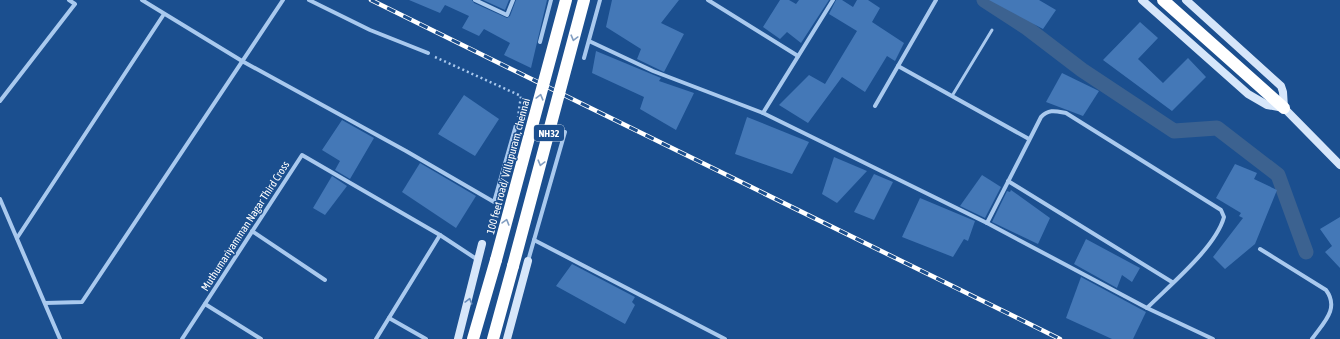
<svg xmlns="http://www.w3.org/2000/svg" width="1340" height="339" viewBox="0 0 1340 339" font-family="'Asap Condensed',sans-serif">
  <rect width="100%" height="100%" fill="#1b4f8f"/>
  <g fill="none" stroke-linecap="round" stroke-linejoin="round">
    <polyline stroke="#3c6290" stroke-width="15" points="984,0 1027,28 1082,70 1174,131 1217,128 1278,175 1306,252"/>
  </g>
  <g fill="#4478b7">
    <polygon points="409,0 472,0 474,3 507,18 510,16 516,0 547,0 531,68 504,55 510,43 484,29 479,36 462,28 469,16 445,5 440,13"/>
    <polygon points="483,0 509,0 505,10"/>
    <polygon points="612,0 679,0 661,23 684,34 664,72 637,59 641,49 606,27"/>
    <polygon points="780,0 789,0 796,4 799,0 829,0 801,43 787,32 780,39 763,27"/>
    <polygon points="836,0 842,0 853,7 857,0 868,0 880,8 872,22 904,43 895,61 887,56 865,92 842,77 808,123 779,105 809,75 825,84 857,31 829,14"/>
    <polygon points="989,0 1039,0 1056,10 1043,29"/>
    <polygon points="1140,22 1158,38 1138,59 1163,83 1188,58 1206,77 1172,111 1103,60"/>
    <polygon points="596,51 661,78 659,81 694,93 676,130 640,109 644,97 592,73"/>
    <polygon points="1062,73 1099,91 1083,116 1046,102"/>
    <polygon points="464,95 499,119 475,156 438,134"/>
    <polygon points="747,117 809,142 792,174 735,154"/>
    <polygon points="342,120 374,138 350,179 335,170 340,161 322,150"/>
    <polygon points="834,157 867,171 837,203 822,194"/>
    <polygon points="420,163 476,196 456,228 402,192"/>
    <polygon points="1235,164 1257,173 1254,179 1277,190 1255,244 1225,269 1213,257 1243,218 1239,216 1241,213 1216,198"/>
    <polygon points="874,174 893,182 874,220 854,212"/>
    <polygon points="982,175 1001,187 985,218 960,206"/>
    <polygon points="332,176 347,186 325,215 313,208"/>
    <polygon points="1011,190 1050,218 1038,244 992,222 1007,191 1010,192"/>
    <polygon points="920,198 975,221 968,241 964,239 953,257 902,237"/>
    <polygon points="1340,217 1340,268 1325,252 1332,246 1320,229"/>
    <polygon points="1086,239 1140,268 1132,282 1122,275 1117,288 1074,264"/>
    <polygon points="572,264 635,297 632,302 635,305 625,324 556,286"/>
    <polygon points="1081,277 1146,312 1133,339 1112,339 1066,318"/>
  </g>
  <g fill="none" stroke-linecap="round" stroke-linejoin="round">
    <polyline stroke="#a9c9ee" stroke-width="2.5" stroke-dasharray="2 3" stroke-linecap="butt" points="435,57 521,96 518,117"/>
    <polyline stroke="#a9c9ee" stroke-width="3" points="952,96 992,30"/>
    <g stroke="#a9c9ee" stroke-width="4">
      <polyline points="142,0 242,61 406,151 494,202 516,125"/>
      <polyline points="309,0 370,30 428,53"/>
      <polyline points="475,0 507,15 513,0"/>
      <polyline points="708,0 798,56"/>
      <polyline points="589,41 653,71 763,113 987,223 1147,308 1213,339"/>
      <polyline points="540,42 551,0"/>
      <polyline points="584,58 600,0"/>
      <polyline points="898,66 1029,139"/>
      <polyline points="0,101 75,4 69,0"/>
      <polyline points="875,106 936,0"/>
      <polyline points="763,113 833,0"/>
      <polyline points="1008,181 1172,282"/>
      <polyline points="0,199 60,339"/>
      <path d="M987,223l54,-106c8,-8 14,-6 25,-4l155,97 3,7c-8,30 -54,68 -77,91"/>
      <polyline points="252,231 325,280"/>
      <polyline points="17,238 164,14"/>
      <polyline points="534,240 725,339"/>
      <path d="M1260,249l66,41c14,19 -3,33 -14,49"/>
      <polyline points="528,261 565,132"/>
      <polyline points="45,303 82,302 283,0"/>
      <polyline points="205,304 261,339"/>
      <polyline points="389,318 426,339"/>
      <polyline points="182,339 302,155 440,235 478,260"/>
      <polyline points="376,339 440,235"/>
    </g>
    <g stroke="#d6e6fa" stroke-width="8">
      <polyline points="1142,0 1248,94 1267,105 1284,108 1340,165"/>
      <polyline points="1186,0 1281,86 1283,92 1284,108"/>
      <polyline points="458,339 482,244"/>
      <polyline points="507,339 528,261"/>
    </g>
    <g stroke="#fff" stroke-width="12">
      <polyline points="1163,0 1284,108"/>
      <polyline points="473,339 496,260"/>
      <polyline points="493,339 513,266"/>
    </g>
    <g stroke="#fff" stroke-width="4.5">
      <polyline id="rail" points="371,0 1060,339"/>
    </g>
    <use href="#rail" stroke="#1b4f8f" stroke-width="3" stroke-dasharray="9" stroke-linecap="butt"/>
    <g stroke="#fff" stroke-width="12">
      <polyline points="496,260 566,0"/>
      <polyline points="513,266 584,0"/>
    </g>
  </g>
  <defs><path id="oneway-chevron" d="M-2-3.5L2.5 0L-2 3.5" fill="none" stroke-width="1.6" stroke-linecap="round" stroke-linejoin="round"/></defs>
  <g stroke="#829ec1">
    <use href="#oneway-chevron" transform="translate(574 38) rotate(105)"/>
    <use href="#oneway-chevron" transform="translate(540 97) rotate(-75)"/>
    <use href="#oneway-chevron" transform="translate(541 163) rotate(105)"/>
    <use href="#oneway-chevron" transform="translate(506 222) rotate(-74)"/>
  </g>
  <use stroke="#668bba" href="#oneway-chevron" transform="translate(469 301) rotate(-75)"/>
  <g text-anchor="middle" stroke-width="3" stroke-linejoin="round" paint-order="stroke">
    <rect fill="#1b4f8f" stroke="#bbcadd" stroke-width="1" x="534" y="125" width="30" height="16" rx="3"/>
    <g font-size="10" font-weight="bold" fill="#fff">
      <text x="549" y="137">NH32</text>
    </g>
    <g font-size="11" fill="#fff" stroke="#1b4f8f">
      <text transform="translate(508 166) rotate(-75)" y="4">100 feet road/ Villupuram, chennai</text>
      <text transform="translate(245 226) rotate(-57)" y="4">Muthumariyamman Nagar Third Cross</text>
    </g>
  </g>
</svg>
